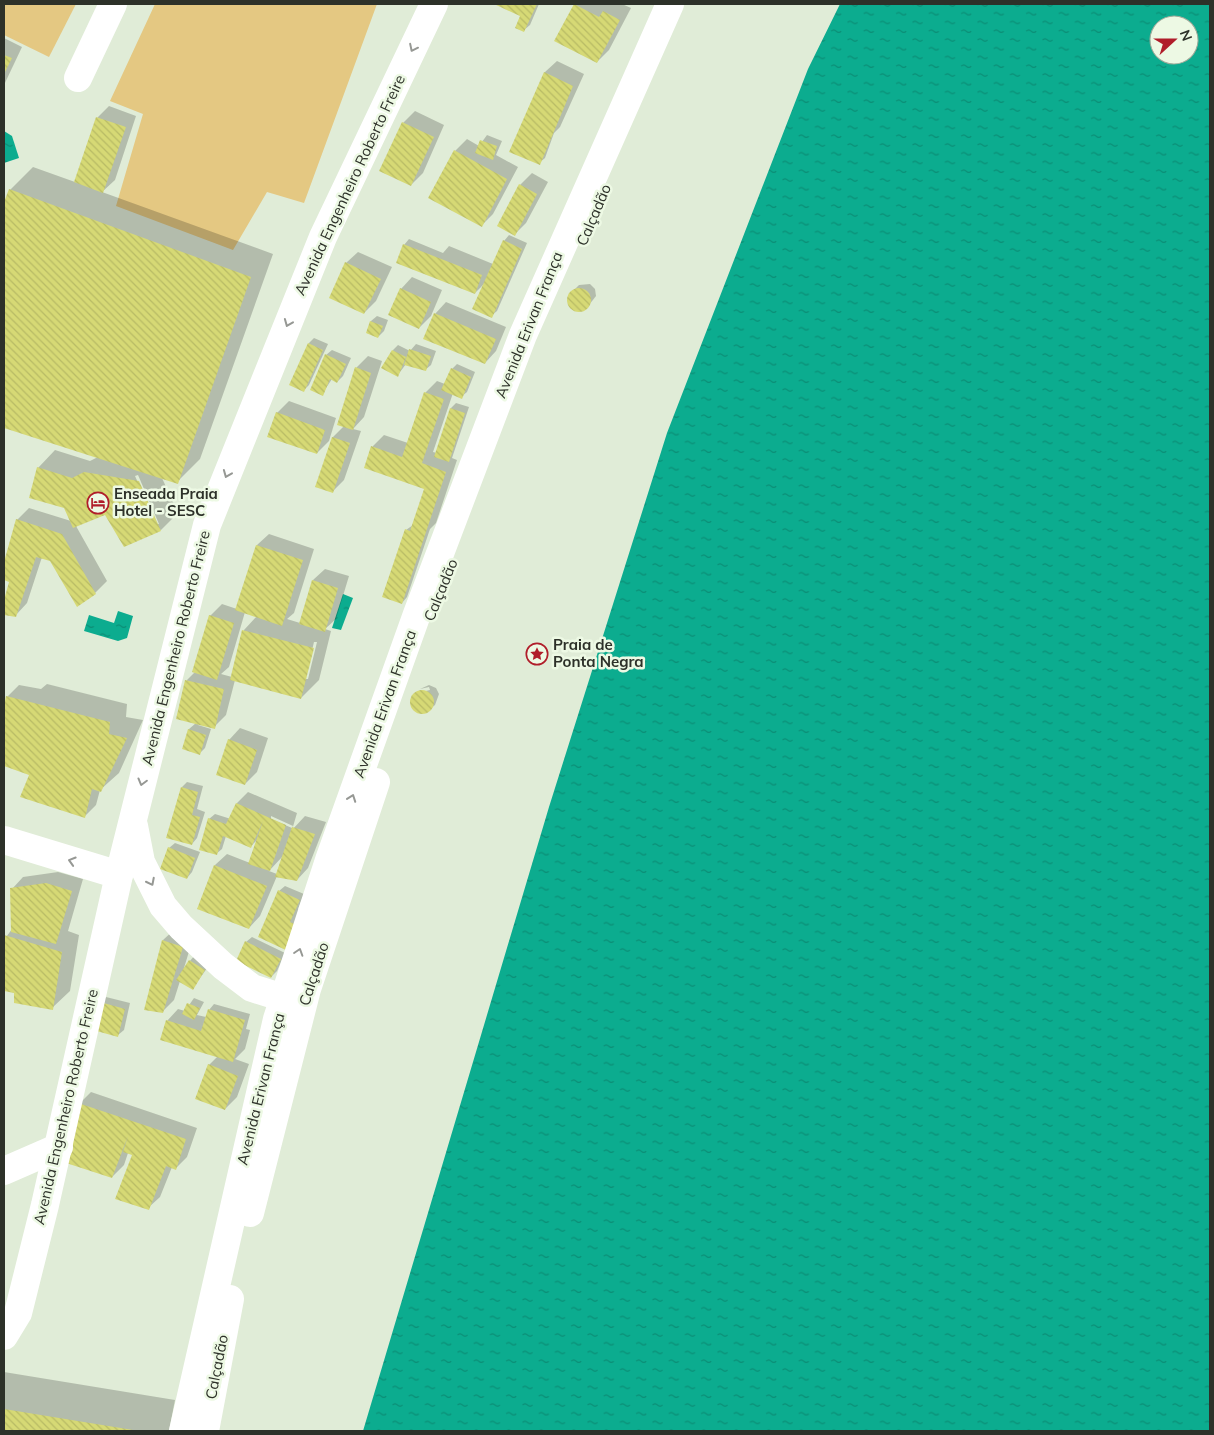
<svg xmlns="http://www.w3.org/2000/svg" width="1214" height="1435" viewBox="0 0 1214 1435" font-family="Mulish,sans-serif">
  <defs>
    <pattern id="water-ripples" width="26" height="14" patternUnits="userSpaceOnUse" patternTransform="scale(1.25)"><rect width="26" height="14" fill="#0cac8f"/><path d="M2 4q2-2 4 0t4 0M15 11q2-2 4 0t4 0" fill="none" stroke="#0c8d75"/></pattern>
    <pattern id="building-back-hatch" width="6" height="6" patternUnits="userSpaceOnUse" patternTransform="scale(1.25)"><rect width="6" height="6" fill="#d6d975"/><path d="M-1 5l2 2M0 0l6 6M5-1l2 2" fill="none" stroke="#b8bb65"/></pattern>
  </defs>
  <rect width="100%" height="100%" fill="#e0ecd7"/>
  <g fill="#e4c882">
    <polygon points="4,4 76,4 49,57 4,35"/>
    <polygon points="155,4 377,4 304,203 267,192 233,250 116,206 143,114 110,101"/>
  </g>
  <g fill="url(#water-ripples)" fill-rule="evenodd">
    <path d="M840,4h370v1427h-847l186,-624 118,-374 141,-364zM1159,25h30v30h-30z"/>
    <polygon points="4,131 12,136 19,158 4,163"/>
    <polygon points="343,594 353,598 341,630 332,628"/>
    <polygon points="118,611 133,616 127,638 118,641 84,631 89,615 114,623"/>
  </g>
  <g fill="#0003" fill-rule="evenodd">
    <polygon points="497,4 539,4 530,25 524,30 524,11 520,15"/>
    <polygon points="575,4 622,4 631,8 609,50 597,62 556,40"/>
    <polygon points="4,38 22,47 4,85"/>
    <polygon points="557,61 584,74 560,127 554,133 545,158 539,163 511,151 545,72"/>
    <path d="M109,106l27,10 -21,64 -13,12 171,62 -73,205 -23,23 -15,-4 16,35 -17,17 -55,-16 -30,12 31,55 -12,12 -44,-34 -9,-2 -15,46 -11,12 -12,-2v-9l7,-23 -7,-2v-13l13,-46 12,-12 42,13 -6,-14 -27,-39 17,-18 35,11 8,-4 -94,-30v-221l6,-16 23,-23 42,15 22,-64zM138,475l21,49h-2l-22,-48z"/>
    <polygon points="415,111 444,125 423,173 411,185 403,123"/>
    <polygon points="487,135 502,141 496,155 518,167 493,214 482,225 455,151 467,139 479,146"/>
    <polygon points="532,173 548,182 526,223 515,234 499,225 520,185"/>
    <polygon points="509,235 527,243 497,311 491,316 485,283 475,293 404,245 409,239 443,253 449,246 493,264 504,241"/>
    <polygon points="358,252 392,267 376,301 364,313 346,263"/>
    <polygon points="412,277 442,290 431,316 419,328 401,289"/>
    <polygon points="590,284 595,289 596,296 589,305 583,311 576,311 570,307 568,300 573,291 579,285"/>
    <polygon points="446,302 506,327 496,351 485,363 435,314"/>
    <polygon points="377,316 388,320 384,331 378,337 367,333 371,321"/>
    <polygon points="314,338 328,344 309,385 304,390 309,343"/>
    <polygon points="416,344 436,351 431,365 425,370 406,364 397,376 393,350 398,345 410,351"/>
    <polygon points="332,350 351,358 343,376 337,382 332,379 322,394 326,355"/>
    <polygon points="368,356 382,361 364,417 353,429 361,431 344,480 332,492 333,437 344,426 356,368"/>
    <polygon points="457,364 475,372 467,392 461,397 453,393 433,452 437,453 451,408 456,403 469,407 452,458 457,460 436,523 430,529 407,597 402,603 406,530 413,525 425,488 365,467 373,446 384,435 408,443 425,393 437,381 445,384 452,369"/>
    <polygon points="289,401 336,418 329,441 317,453 277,413"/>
    <path d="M269,534l45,15 -20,64 -7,6 13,4 13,-43 12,-11 24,7 -13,43 -11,10 6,2 -12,49 -18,18 -66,-18 -9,35 -12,12 -15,-4 -1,2 13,4 -6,19 -5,5 -11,-24 7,-6 -18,-5 9,-38 8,-8 15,-56 12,-12 15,5 20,-64zM245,612l12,4 -13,14 -12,47 -11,-3 8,-7zM314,642h3l-9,37h-3z"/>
    <polygon points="47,684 127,704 126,717 143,720 119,773 100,790 96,805 85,816 30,774 4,765 4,711 7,697 19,685 41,689"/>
    <polygon points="429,685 436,688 439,694 435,705 429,710 419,712 414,708 412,698 417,693 430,690 429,687 420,689"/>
    <polygon points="240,728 268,738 257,772 245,784 229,740"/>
    <polygon points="187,782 203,786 197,809 205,812 197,838 192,844 168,837 182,787"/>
    <path d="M248,792l49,21 -5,17 13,-14 21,6 -18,46 -11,12 -20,-4 -17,40 -11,12 -51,-20 17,-43 12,-11 23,9 8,-24 -8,8 -24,-11 -4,13 -6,5 -7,-35 6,-5 16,5 6,-16zM271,816l22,10 -1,2 -21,-9zM283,856l-6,18 -8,-3z"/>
    <polygon points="175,843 200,852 192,872 187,878 169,848"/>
    <polygon points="58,872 83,879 68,931 79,935 70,991 52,1008 4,989 4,940 12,929 12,889 23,877"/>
    <polygon points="285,886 304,894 298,909 312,915 290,950 279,891"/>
    <polygon points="175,929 194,935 184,968 195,955 210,964 193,988 180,981 174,1000 162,1012 145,1009 163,940"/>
    <polygon points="252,937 285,953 277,971 271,977 246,942"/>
    <polygon points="106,997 130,1003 124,1030 118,1035 101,1003"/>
    <polygon points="194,998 204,1002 197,1015 206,1017 209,1010 214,1004 250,1014 246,1029 250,1030 245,1049 235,1059 249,1064 237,1097 225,1109 209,1065 218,1056 167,1021 178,1009 185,1011"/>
    <polygon points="91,1092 197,1128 187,1157 176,1168 172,1167 160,1197 148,1208 134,1155 128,1153 124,1165 112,1177 79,1104"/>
    <polygon points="4,1372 175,1400 169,1431 4,1431"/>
  </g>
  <g fill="url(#building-back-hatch)">
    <polygon points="494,4 537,4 524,32 515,28 520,16"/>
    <polygon points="574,4 599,17 603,11 620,20 597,63 554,41"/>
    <polygon points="4,55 12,58 4,74"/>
    <polygon points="544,72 573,86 540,165 509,152"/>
    <polygon points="96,117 126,127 103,193 74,182"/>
    <polygon points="402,122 434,137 411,186 379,171"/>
    <polygon points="480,140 497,146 493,160 475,153"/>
    <polygon points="454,150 507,179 482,227 428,198"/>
    <polygon points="519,184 537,194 515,236 497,226"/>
    <polygon points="9,189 251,277 178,484 4,428 4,202"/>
    <polygon points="503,240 522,249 492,318 472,309"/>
    <polygon points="403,244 482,275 475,294 396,263"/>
    <polygon points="345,262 381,279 364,314 329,298"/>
    <circle cx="579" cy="300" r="12"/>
    <polygon points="400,288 431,302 419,329 388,315"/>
    <polygon points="434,313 496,339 485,364 423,339"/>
    <polygon points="370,321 383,326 378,338 366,333"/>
    <polygon points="308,343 323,350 304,392 289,385"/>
    <polygon points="409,349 431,356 426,371 404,365"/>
    <polygon points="392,350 406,357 398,377 381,368"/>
    <polygon points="325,354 346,364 337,383 330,379 323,396 310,390"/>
    <polygon points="355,367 371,373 353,430 337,425"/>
    <polygon points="451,368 471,377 462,399 441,390"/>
    <polygon points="424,392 444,399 422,463 446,472 402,604 382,597 405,529 410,531 424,489 364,468 371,446 402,457"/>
    <polygon points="450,408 465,413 449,462 434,457"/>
    <polygon points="276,412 325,430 317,454 267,437"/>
    <polygon points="332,437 350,443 333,493 315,487"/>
    <polygon points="37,467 72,478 84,472 139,481 161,531 124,547 105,515 73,528 64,508 29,498"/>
    <polygon points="16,519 62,534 96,594 77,607 50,561 36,557 16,617 4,615 4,600 9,582 4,580 4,562"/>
    <polygon points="256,545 303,560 282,626 235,610"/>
    <polygon points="312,580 338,588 325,632 299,624"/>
    <polygon points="209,615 234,623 217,680 192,672"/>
    <polygon points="242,630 314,648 301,699 230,680"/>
    <polygon points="185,680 224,689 215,729 176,719"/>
    <circle cx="422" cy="702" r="12"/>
    <polygon points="6,696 110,722 109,734 127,738 101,792 92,789 85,818 20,797 29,775 4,766 4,706"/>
    <polygon points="188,729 206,735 200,755 182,749"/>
    <polygon points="228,739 257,750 245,785 216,775"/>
    <polygon points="181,787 198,792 192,815 200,817 192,845 166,838"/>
    <polygon points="236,803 286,825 270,871 248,864 263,821 251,848 223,836 217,855 199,850 208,818 226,824"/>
    <polygon points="292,827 315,834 297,881 275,877"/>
    <polygon points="168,847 195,858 187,879 160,869"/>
    <polygon points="214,865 267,886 249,929 197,909"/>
    <polygon points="46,883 72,891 56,944 11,932 10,888"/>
    <polygon points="278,890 300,900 290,922 302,927 290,952 258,937"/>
    <polygon points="4,935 62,952 53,1010 14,1003 14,993 4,991"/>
    <polygon points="162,940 183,947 163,1013 144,1010"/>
    <polygon points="245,941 281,959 271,978 236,961"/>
    <polygon points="189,960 205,970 193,990 176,980"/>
    <polygon points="100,1002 125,1009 118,1037 93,1030"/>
    <polygon points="187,1003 200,1008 194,1020 182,1014"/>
    <polygon points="208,1009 245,1020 233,1062 160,1040 166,1020 201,1031"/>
    <polygon points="208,1064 238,1076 225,1110 195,1099"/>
    <polygon points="78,1103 186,1139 176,1170 166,1166 149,1210 115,1199 132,1155 123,1152 128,1136 112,1178 60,1161"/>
    <polygon points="4,1409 133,1430 132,1431 4,1431"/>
  </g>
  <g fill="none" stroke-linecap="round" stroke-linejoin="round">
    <g stroke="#fff" stroke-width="28">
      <polyline points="78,78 113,4"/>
      <polyline points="134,826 141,862 163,906 181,927 223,966 252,988 284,998"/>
      <polyline points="4,840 119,875"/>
      <polyline points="4,1171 59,1147"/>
      <polyline points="250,1213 307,989 376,782"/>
      <polyline points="4,1336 18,1313 45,1205 119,875 207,525 323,237 434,4"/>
      <polyline points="183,1431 277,1019 329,860 417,614 523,335 670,4"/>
      <polyline points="205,1431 230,1299"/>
    </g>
  </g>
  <defs><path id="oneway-chevron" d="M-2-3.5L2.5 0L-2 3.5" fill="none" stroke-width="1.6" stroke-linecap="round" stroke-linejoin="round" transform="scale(1.25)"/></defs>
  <g stroke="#969894">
    <use href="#oneway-chevron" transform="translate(413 48) rotate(116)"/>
    <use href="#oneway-chevron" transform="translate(288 323) rotate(112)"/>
    <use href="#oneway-chevron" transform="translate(227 474) rotate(112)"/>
    <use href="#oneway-chevron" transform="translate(142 782) rotate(105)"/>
    <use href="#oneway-chevron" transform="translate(352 798) rotate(-70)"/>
    <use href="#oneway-chevron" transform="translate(72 861) rotate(-163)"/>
    <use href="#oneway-chevron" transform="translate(151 882) rotate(63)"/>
    <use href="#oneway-chevron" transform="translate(299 952) rotate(-72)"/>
  </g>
  <defs>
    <g id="hotel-ring" transform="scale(1.125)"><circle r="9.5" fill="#edf9e4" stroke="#b01d2a" stroke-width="1.5"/><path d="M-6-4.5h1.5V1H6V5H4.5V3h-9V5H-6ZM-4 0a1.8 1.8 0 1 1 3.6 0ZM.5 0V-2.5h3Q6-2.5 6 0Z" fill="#b01d2a"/></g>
    <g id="sight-ring" transform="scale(1.125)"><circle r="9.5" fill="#edf9e4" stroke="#b01d2a" stroke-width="1.5"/><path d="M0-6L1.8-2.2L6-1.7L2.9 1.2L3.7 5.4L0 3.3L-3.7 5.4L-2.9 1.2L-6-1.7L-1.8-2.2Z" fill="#b01d2a"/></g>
  </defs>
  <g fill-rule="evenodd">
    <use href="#hotel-ring" x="98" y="503"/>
    <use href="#sight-ring" x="537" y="654"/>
  </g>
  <g text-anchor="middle" stroke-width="5" stroke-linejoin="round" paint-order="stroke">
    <g font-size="15" fill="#2d3129" stroke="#edf9e4">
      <text transform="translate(350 185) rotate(-65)" y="5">Avenida Engenheiro Roberto Freire</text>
      <text transform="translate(594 215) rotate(-67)" y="5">Calçadão</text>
      <text transform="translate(529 325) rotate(-68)" y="5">Avenida Erivan França</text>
      <text transform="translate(441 590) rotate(-68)" y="5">Calçadão</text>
      <text transform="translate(176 648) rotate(-76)" y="5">Avenida Engenheiro Roberto Freire</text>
      <text transform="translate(385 704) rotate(-70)" y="5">Avenida Erivan França</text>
      <text transform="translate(314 974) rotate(-72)" y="5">Calçadão</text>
      <text transform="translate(261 1089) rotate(-76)" y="5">Avenida Erivan França</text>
      <text transform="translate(66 1107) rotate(-77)" y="5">Avenida Engenheiro Roberto Freire</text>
      <text transform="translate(217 1367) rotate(-79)" y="5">Calçadão</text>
    </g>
    <g font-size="15" font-weight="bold" fill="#2d3129" stroke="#edf9e4" text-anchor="start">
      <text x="114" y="499">Enseada Praia<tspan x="114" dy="17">Hotel - SESC</tspan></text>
      <text x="553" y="650">Praia de<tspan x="553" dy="17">Ponta Negra</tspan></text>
    </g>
  </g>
  <rect width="1214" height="1435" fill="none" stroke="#2d3129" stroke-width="10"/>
  <g transform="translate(1174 40) rotate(69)"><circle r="24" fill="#edf9e4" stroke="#a0a999"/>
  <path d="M0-4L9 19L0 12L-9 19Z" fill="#b01d2a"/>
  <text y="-8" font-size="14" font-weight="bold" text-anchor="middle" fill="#2d3129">N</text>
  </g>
</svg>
